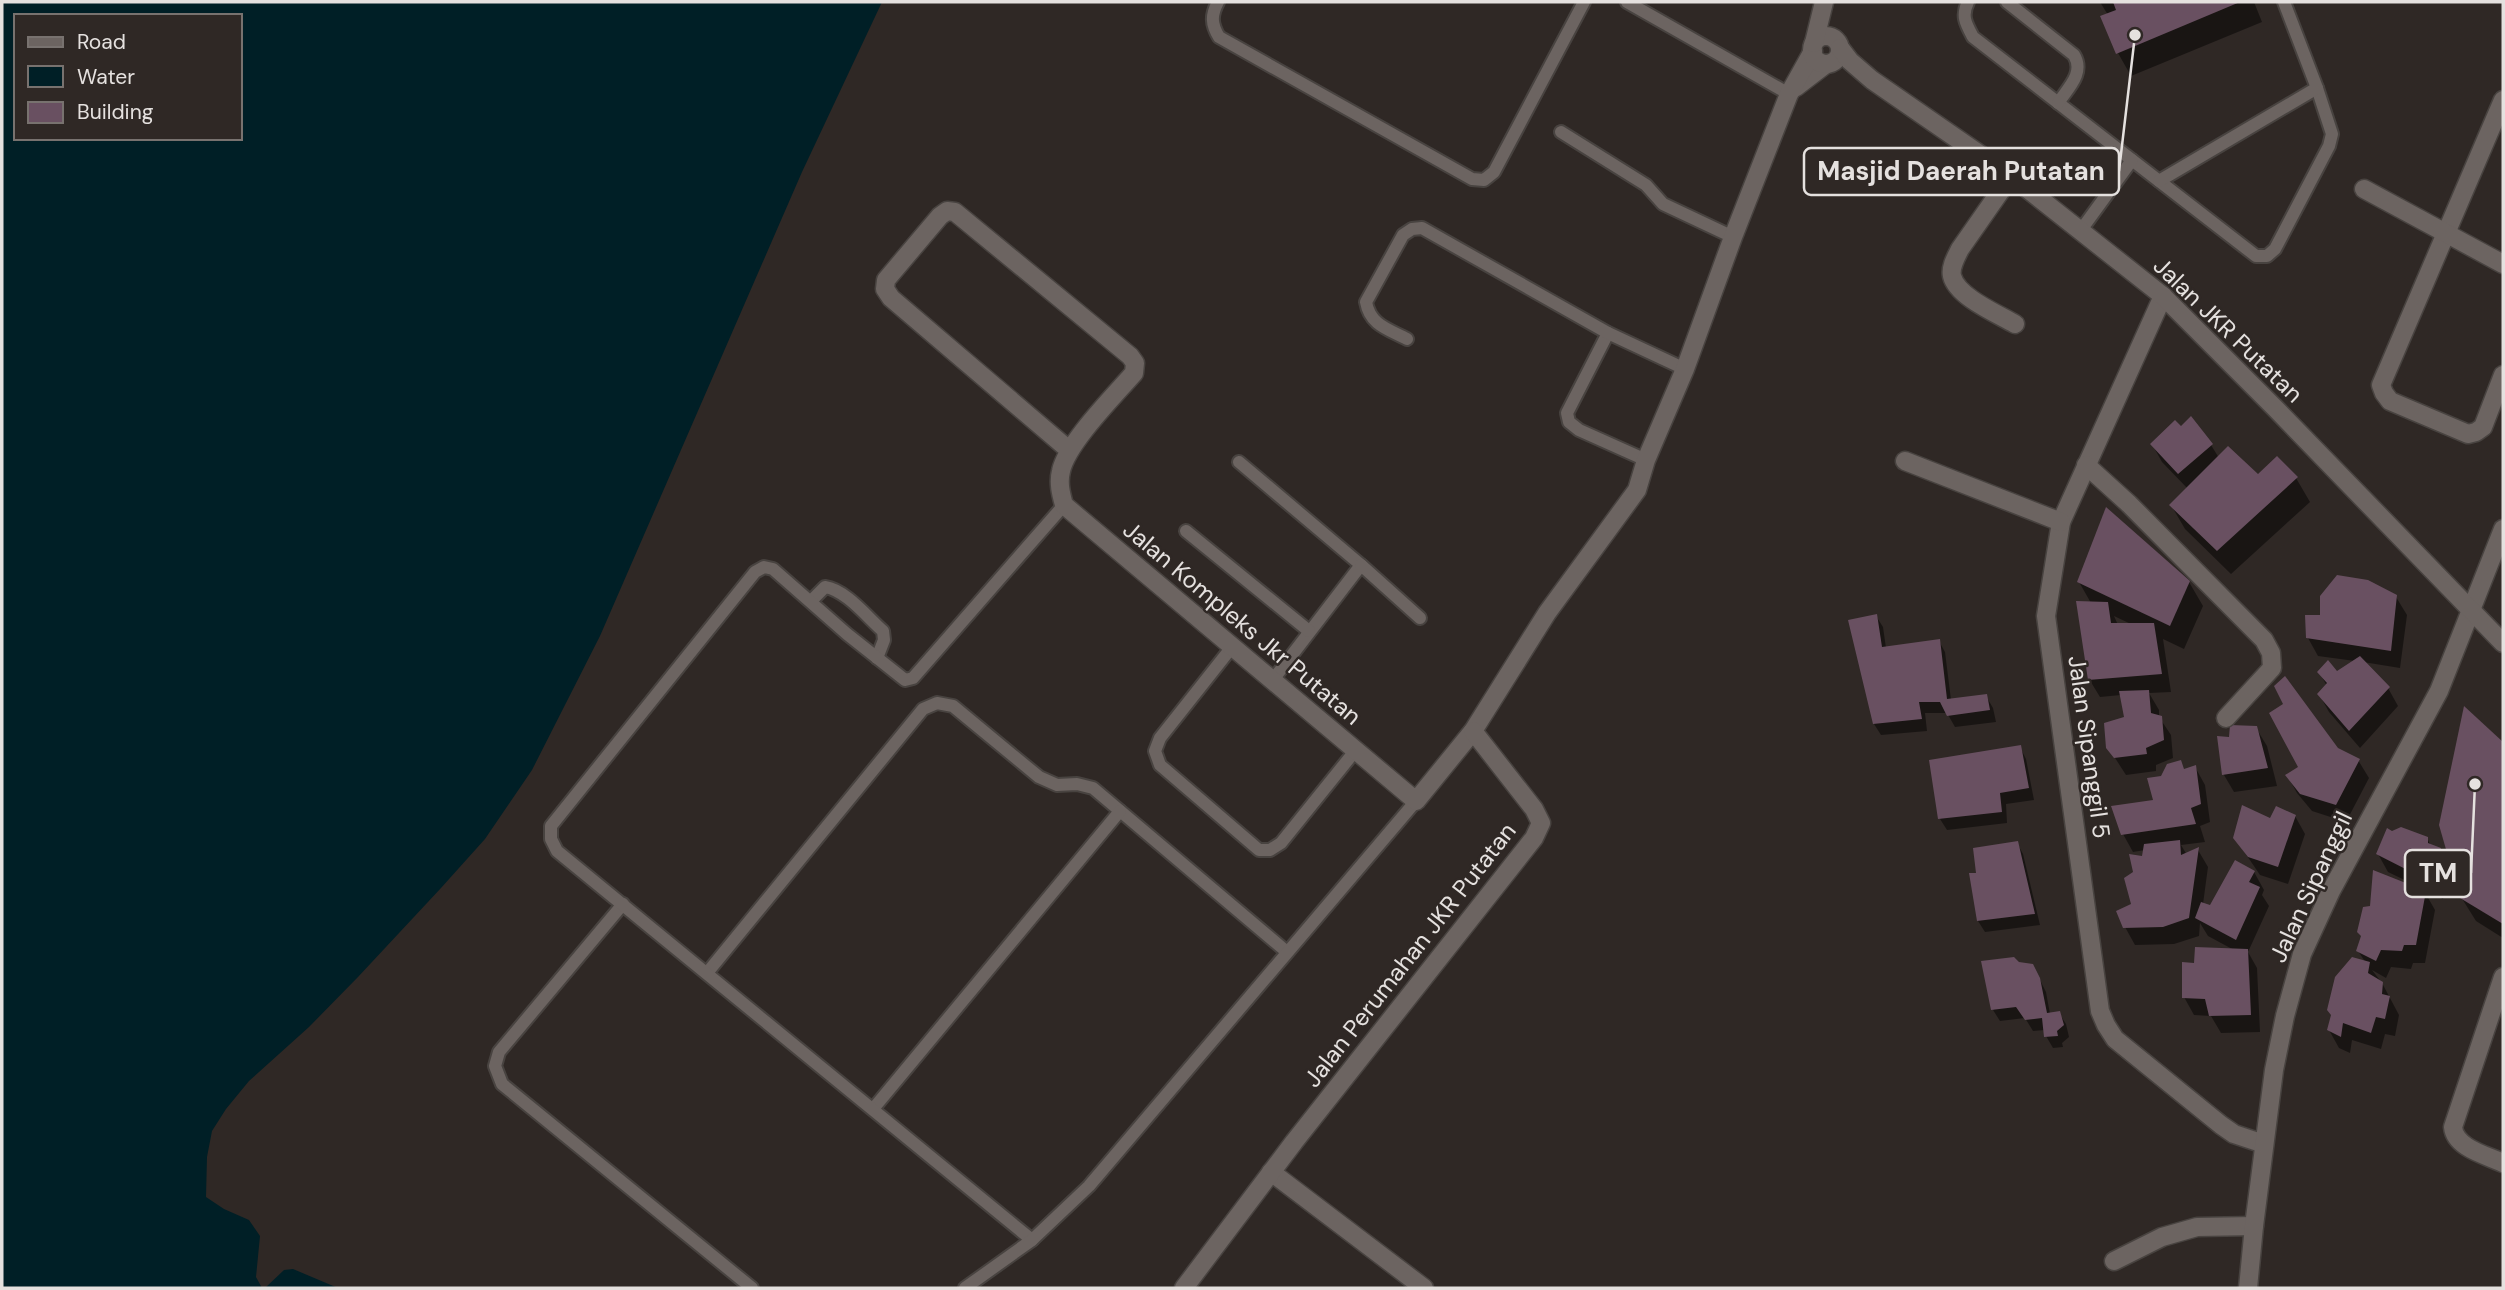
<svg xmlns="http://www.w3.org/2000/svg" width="2505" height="1290" viewBox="0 0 2505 1290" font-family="'DM Sans',sans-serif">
  <rect width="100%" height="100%" fill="#2f2825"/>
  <g fill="#001f26" fill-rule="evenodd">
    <path d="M2,2h880l-80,170 -202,464 -68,134 -47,69 -44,49 -83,89 -49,50 -60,54 -23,28 -14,22 -5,26 -1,40 18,12 25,11 11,16 -4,41 6,11h-260zM16,16h224v122h-224z"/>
    <polygon points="293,1269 338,1288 265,1288 284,1270"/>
  </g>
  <g fill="#0007" fill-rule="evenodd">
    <polygon points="2100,2 2254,2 2262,22 2131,76 2118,53 2108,15"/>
    <polygon points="2152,444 2211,445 2219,458 2258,476 2296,478 2310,502 2231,574 2185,529 2171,505 2188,489 2162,462"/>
    <path d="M2079,582h110l14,24 -19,43 -21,-10 8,53 -22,1 10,17v7l12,18 2,23 -17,7v6l-30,4 -18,-28 18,-28 -5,-24 -21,2 -11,-18 2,-76zM2114,616l19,9h-15z"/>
    <polygon points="2396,597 2407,615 2400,668 2363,662 2388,688 2398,706 2360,748 2329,712 2319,694 2327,686 2319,672 2336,674 2355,661 2318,656 2308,638 2321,617"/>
    <polygon points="1876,616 1883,627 1886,648 1939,641 1945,652 1951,700 1986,696 1993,708 1996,722 1955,727 1947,713 1925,713 1927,731 1881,735 1874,724"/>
    <polygon points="2285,705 2337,749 2358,760 2369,778 2346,822 2312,811 2297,793 2287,775 2300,767"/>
    <polygon points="2465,709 2503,745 2503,938 2476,921 2461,897"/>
    <polygon points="2256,728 2267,746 2277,786 2234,792 2224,775 2230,739"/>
    <polygon points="2020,747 2026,759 2034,800 2006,804 2007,823 1947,830 1940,819"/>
    <polygon points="2195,767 2205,785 2210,822 2200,826 2205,842 2181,845 2187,855 2198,850 2208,867 2203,904 2210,908 2254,872 2264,890 2262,895 2269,906 2248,952 2257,968 2260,1032 2221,1033 2211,1016 2194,1015 2184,997 2195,965 2234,950 2208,936 2200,923 2199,936 2174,944 2135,945 2125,927 2133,905 2135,873 2144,858 2145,850 2133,852 2123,834 2185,771"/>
    <polygon points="2295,816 2305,834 2288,884 2260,875 2235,838 2271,820"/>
    <polygon points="2427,838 2431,846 2439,849 2450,867 2443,899 2423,889 2435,910 2425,963 2413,963 2411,969 2391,967 2386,978 2372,970 2382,983 2399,1015 2395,1036 2385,1034 2381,1049 2352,1040 2350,1053 2339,1048 2329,1030 2366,963 2358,951 2417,886 2388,872 2378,854"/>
    <polygon points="2017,843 2023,854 2040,925 1985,932 1978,921 1978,874"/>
    <polygon points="2039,978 2046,992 2050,1014 2059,1013 2066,1024 2069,1037 2062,1043 2063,1047 2053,1048 2046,1036 2045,1030 2033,1031 2025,1018 2000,1021 1993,1010"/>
  </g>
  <g fill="#695061">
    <polygon points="2113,2 2240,2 2116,54 2100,16 2116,10"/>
    <polygon points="2191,416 2213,444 2178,474 2150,444 2175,420 2181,426"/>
    <polygon points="2228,446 2258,474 2277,456 2298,477 2217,551 2169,505"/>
    <polygon points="2106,507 2190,581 2170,626 2077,582"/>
    <polygon points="2337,575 2368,580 2397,595 2391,651 2306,638 2305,615 2320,615 2320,596"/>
    <polygon points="2076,601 2108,602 2111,623 2154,623 2162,674 2088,680"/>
    <polygon points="1877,614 1882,647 1940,639 1947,699 1987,694 1990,710 1947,716 1940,702 1919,702 1922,719 1873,724 1848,620"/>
    <polygon points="2360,656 2390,687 2349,731 2317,694 2327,683 2317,672 2328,660 2337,671"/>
    <polygon points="2285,676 2338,748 2360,759 2336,805 2300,794 2285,775 2298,767 2269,713 2283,704 2274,686"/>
    <polygon points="2149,690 2151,713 2162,716 2164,740 2146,748 2147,754 2114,758 2106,748 2104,723 2124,717 2119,691"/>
    <polygon points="2464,706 2503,742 2503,924 2460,898 2439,825"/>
    <polygon points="2230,725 2257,726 2268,768 2222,775 2217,736 2229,737"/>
    <polygon points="2021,745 2029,788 2000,793 2002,812 1938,819 1929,760"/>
    <polygon points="2181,760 2184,769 2196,765 2201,804 2191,808 2196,824 2121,835 2111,806 2153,800 2147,778 2161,776 2167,764"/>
    <polygon points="2242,805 2270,818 2276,806 2296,815 2278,867 2248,857 2233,838"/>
    <polygon points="2401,827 2428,837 2428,843 2441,848 2433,883 2376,854 2387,828 2392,831"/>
    <polygon points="2180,840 2181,855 2199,847 2189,918 2163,927 2123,928 2116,911 2131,904 2124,878 2133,872 2129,854 2142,856 2144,844"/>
    <polygon points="2018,841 2035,914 1977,921 1969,873 1976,873 1973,848"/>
    <polygon points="2235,860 2255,871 2249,882 2260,887 2236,940 2195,918 2201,902 2210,905"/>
    <polygon points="2373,870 2426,891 2416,945 2404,945 2402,951 2381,950 2376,961 2356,951 2361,936 2357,932 2363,907 2370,906"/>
    <polygon points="2195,947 2248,949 2251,1015 2209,1016 2205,999 2182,998 2182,962 2194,963"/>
    <polygon points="2014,957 2019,962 2033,964 2040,978 2047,1013 2060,1011 2064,1025 2057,1031 2058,1036 2044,1037 2042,1018 2025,1020 2016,1007 1991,1010 1981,961"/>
    <polygon points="2352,957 2370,962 2368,973 2383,982 2382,994 2390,996 2385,1019 2376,1017 2371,1033 2343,1023 2341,1037 2327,1030 2331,1015 2327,1010 2335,977"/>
  </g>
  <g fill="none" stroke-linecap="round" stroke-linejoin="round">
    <g stroke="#484340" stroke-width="16">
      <g id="service">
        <path d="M1218,2c-7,13 -7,22 1,35l253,142 12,1 10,-8 90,-170"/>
        <polyline points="1627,2 1789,94"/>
        <path d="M1968,2c-7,14 -2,22 5,35l283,219h11l8,-7 54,-103 3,-12 -15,-46"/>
        <path d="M2007,2l67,53c11,18 -6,33 -16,48"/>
        <polyline points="1561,132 1646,185 1663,204 1733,237"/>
        <polyline points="2159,181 2317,88 2284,2"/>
        <polyline points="2081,230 2132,160"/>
        <polyline points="1608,333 1567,413 1569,422 1579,430 1646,460"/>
        <path d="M1407,339c-19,-10 -37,-14 -41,-37l37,-67 9,-6 10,-1 186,105 77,36"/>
        <polyline points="1239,462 1361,565 1272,681"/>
        <polyline points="1186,531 1309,631"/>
        <polyline points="1361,565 1420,618"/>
        <path d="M811,601l14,-14c21,3 42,30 58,44l1,9 -7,18"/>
        <polyline points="1232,647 1160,738 1155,751 1160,765 1259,850 1270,850 1281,843 1355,751"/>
        <polyline points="623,904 499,1052 495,1066 502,1084 752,1288"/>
        <polyline points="707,973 923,709 937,703 953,706 1039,777 1057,785 1077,784 1093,788 1287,952"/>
        <polyline points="873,1109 1120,811"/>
        <polyline points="1032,1240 557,851 551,839 551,826 755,572 764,567 773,569 847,634 905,680 913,678 1064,505"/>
        <polyline points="965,1288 1032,1240 1089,1186 1416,801"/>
      </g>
    </g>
    <g stroke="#484340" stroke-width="21">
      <g id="minor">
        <polyline points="1796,87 1826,64"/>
        <polyline points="2503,100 2381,385 2384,393 2390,401 2468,434 2476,432 2483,427 2503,375"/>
        <path d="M2011,176l-51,73c-4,8 -10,18 -8,27 5,21 46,38 63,48"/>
        <polyline points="2364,189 2503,264"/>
        <polyline points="2163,296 2061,522 2046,616 2100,1011 2106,1025 2115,1039 2221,1125 2234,1134 2264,1144"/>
        <path d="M1069,450l-178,-152 -6,-9 1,-9 54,-64 7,-5 8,1 175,144 5,7 -1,10c-20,23 -67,70 -73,98 -3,12 0,23 3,34l352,296 57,-70 74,-118 90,-123 9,-30 39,-91 48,-132 56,-143 24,-43"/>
        <polyline points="1905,461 2061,522"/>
        <polyline points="2086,465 2129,504 2264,640 2271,653 2272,668 2226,718"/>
        <path d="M2503,977l-50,150c2,21 33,28 50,36"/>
        <polyline points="1271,1172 1424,1288"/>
        <polyline points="2114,1261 2162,1237 2197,1227 2254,1226"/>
        <polyline points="1184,1288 1294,1142 1534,838 1541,823 1534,809 1473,731"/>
        <polyline points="2248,1288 2254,1226 2274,1070 2285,1016 2302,954 2331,891 2439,691 2503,529"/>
      </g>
    </g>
    <g stroke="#484340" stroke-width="21">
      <g id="tertiary">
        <circle cx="1826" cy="50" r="14"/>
        <polyline points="1814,43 1824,2"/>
        <polyline points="1840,48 1850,61 1872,80 2011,176 2163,296 2276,409 2503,643"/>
      </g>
    </g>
    <use href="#service" stroke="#6c6461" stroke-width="12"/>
    <use href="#minor" stroke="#6c6461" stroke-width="18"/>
    <use href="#tertiary" stroke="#6c6461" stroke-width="18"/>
  </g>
  <g text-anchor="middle" stroke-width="5" stroke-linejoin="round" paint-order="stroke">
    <g font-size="24" fill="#e5e1df" stroke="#2f2825">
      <text transform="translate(2228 330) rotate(44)" y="8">Jalan JKR Putatan</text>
      <text transform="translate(1242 623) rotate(40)" y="8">Jalan Kompleks Jkr Putatan</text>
      <text transform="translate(2089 747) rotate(82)" y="8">Jalan Sipanggil 5</text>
      <text transform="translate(2311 887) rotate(-65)" y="8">Jalan Sipanggil</text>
      <text transform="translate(1410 955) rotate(-52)" y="8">Jalan Perumahan JKR Putatan</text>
    </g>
  </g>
  <path fill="none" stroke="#e5e1df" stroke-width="2.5" d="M2135 35L2119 171M2475 784L2471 873"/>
  <g fill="#e5e1df" stroke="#2f2825" stroke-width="2.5">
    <circle cx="2135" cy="35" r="7"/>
    <circle cx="2475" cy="784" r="7"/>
  </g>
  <g fill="#2f2825" stroke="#e5e1df" stroke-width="2.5">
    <rect x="1804" y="148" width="315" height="47" rx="7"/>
    <rect x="2405" y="850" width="66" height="47" rx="7"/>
  </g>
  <g font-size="26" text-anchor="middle" font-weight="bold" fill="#e5e1df">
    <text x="1961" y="180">Masjid Daerah Putatan</text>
    <text x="2438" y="882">TM</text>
  </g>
  <rect width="2505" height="1290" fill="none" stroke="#e5e1df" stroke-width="7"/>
  <rect x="14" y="14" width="228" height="126" fill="#2f2825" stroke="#78726f" stroke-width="2"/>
  <rect x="28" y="37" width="35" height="10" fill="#6c6461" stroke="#78726f" stroke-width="2"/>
  <text x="77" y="49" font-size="21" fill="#e5e1df">Road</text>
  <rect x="28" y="66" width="35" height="21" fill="#001f26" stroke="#78726f" stroke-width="2"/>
  <text x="77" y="84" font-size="21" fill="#e5e1df">Water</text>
  <rect x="28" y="102" width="35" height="21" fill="#695061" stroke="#78726f" stroke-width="2"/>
  <text x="77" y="119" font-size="21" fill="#e5e1df">Building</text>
</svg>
